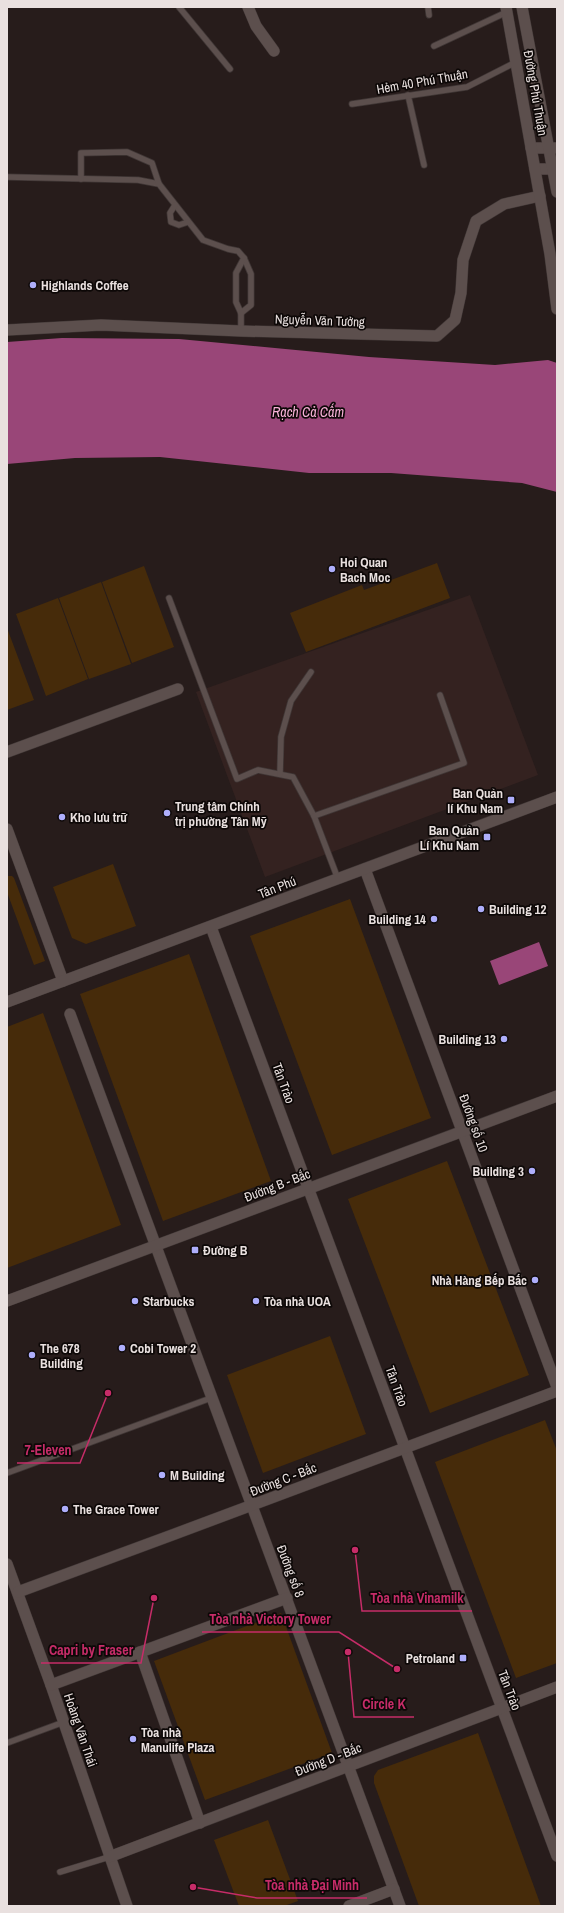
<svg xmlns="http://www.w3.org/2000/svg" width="564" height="1913" viewBox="0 0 564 1913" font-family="'Archivo Narrow',sans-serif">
  <rect width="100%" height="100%" fill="#271c1b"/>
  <polygon fill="#342220" points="470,595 538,775 265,877 196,692"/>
  <g fill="#462b0a">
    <polygon points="437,563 450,598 306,652 290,613 362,585 364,590"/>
    <polygon points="144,566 174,647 132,663 102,582"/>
    <polygon points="101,582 131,664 89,679 59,598"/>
    <polygon points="58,598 88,679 46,696 16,614"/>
    <polygon points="7,628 34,700 7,710"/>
    <polygon points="113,864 136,926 86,944 72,938 53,887"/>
    <polygon points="7,876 12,876 14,878 45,961 34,965 7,892"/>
    <polygon points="350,899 431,1118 332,1155 250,936"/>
    <polygon points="189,954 271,1181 163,1221 80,994"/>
    <polygon points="43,1013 121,1225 7,1268 7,1027"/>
    <polygon points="447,1161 529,1375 430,1413 348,1199"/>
    <polygon points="330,1336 366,1434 263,1473 227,1375"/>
    <polygon points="545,1420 557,1451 557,1663 516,1678 435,1462"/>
    <polygon points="281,1613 332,1753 205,1800 154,1661"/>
    <polygon points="478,1733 541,1906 419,1906 374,1783 374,1776 378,1770"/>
    <polygon points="268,1820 298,1901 284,1906 239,1906 214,1840"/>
  </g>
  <g fill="#994678">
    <polygon points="62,338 179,339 369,357 495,365 548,360 557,363 557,492 522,483 391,473 309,473 160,457 75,458 7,464 7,342"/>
    <polygon points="539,942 548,966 499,985 490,961"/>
  </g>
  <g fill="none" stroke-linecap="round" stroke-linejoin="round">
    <g stroke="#403736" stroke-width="7">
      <g id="service">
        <polyline points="179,7 230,69"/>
        <polyline points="428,7 429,15"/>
        <polyline points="434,46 507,12"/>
        <polyline points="408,95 424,165"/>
        <polyline points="352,104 467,87 516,62"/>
        <polyline points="7,177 138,180 159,184 203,240 228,249 238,251 244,258 251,274 251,305 241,313"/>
        <polyline points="81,179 81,153 127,152 152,163 159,184"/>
        <polyline points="175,205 170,213 171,222 179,225 188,222"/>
        <polyline points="241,331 241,313 236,302 236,273 244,258"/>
        <polyline points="169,598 237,779 258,770 293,777 314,816 338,879"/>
        <polyline points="280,774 281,737 291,701 311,672"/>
        <polyline points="314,816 464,763 440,695"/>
        <polyline points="7,1473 211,1398"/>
        <polyline points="7,1743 64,1722"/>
        <polyline points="60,1872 109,1857"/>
      </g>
    </g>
    <g stroke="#403736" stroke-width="12">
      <g id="minor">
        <polyline points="248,7 256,26 274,51"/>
        <polyline points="531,148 557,148"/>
        <polyline points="535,169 557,169"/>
        <polyline points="7,330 101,325 241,331 437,336 455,320 461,293 463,260 476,221 504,204 540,196"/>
        <polyline points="7,752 178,689"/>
        <polyline points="7,829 63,981"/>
        <polyline points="365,869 557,1387"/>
        <polyline points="211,927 557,1856"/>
        <polyline points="70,1014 400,1906"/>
        <polyline points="7,1301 557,1096"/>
        <polyline points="7,1564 51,1685 127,1906"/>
        <path d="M18,1592c180,-66 359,-134 539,-201"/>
        <polyline points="140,1652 200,1823"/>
        <polyline points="51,1685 287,1598"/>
        <polyline points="109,1857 557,1687"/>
        <polyline points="349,1906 394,1889"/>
      </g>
    </g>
    <g stroke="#403736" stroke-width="12">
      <g id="tertiary">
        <polyline points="506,7 550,254 557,309"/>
        <polyline points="522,7 557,192"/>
        <polyline points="7,1002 557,797"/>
      </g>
    </g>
    <use href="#service" stroke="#5c4f4d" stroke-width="5.5"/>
    <use href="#minor" stroke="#5c4f4d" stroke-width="11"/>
    <use href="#tertiary" stroke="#5c4f4d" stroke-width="11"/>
  </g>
  <g fill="#aeaefb" stroke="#0d0807" stroke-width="1.5">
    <circle cx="33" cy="285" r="4"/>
    <circle cx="332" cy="569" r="4"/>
    <rect x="507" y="796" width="8" height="8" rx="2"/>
    <circle cx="167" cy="813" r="4"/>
    <circle cx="62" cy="817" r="4"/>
    <rect x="483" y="833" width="8" height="8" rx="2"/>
    <circle cx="481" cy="909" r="4"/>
    <circle cx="434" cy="919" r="4"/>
    <circle cx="504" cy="1039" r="4"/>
    <circle cx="532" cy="1171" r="4"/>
    <rect x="191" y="1246" width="8" height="8" rx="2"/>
    <circle cx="535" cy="1280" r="4"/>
    <circle cx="135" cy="1301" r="4"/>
    <circle cx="256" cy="1301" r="4"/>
    <circle cx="122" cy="1348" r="4"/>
    <circle cx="32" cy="1355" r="4"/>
    <circle cx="162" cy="1475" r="4"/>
    <circle cx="65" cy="1509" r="4"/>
    <rect x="459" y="1654" width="8" height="8" rx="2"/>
    <circle cx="133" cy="1739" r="4"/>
  </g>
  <g text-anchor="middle" stroke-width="3.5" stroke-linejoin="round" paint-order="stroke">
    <g font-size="13" fill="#e9e0df" stroke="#0d0807">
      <text transform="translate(422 81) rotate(-10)" y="5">Hẻm 40 Phú Thuận</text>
      <text transform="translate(536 93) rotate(80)" y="5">Đường Phú Thuận</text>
      <text transform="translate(320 320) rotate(2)" y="5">Nguyễn Văn Tưởng</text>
      <text transform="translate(277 887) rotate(-21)" y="5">Tân Phú</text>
      <text transform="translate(284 1083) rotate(70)" y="5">Tân Trào</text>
      <text transform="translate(474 1123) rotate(70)" y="5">Đường số 10</text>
      <text transform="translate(277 1185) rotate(-21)" y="5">Đường B - Bắc</text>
      <text transform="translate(397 1386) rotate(70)" y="5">Tân Trào</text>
      <text transform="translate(283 1479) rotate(-21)" y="5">Đường C - Bắc</text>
      <text transform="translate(291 1571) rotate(69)" y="5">Đường số 8</text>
      <text transform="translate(510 1690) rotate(69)" y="5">Tân Trào</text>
      <text transform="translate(81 1730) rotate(71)" y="5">Hoàng Văn Thái</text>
      <text transform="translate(328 1759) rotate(-21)" y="5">Đường D - Bắc</text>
    </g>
    <g font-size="13" font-weight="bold" fill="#e9e0df" stroke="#0d0807" text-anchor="start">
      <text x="41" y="290">Highlands Coffee</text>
      <text x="340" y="567">Hoi Quan<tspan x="340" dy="15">Bach Moc</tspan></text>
      <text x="503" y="798" text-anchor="end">Ban Quản<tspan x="503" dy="15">lí Khu Nam</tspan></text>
      <text x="175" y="811">Trung tâm Chính<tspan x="175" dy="15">trị phường Tân Mỹ</tspan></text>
      <text x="70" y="822">Kho lưu trữ</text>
      <text x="479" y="835" text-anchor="end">Ban Quản<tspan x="479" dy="15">Lí Khu Nam</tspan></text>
      <text x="489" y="914">Building 12</text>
      <text x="426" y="924" text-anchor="end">Building 14</text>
      <text x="496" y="1044" text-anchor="end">Building 13</text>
      <text x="524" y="1176" text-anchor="end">Building 3</text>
      <text x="203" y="1255">Đường B</text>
      <text x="527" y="1285" text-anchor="end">Nhà Hàng Bếp Bắc</text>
      <text x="143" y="1306">Starbucks</text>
      <text x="264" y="1306">Tòa nhà UOA</text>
      <text x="40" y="1353">The 678<tspan x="40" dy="15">Building</tspan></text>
      <text x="130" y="1353">Cobi Tower 2</text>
      <text x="170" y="1480">M Building</text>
      <text x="73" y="1514">The Grace Tower</text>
      <text x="455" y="1663" text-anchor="end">Petroland</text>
      <text x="141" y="1737">Tòa nhà<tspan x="141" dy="15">Manulife Plaza</tspan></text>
    </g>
    <g font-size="14" font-style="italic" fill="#f8b2d8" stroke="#0d0807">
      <text x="308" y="417">Rạch Cả Cấm</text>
    </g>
  </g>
  <path fill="none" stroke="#c62c68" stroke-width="1.5" d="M108 1393L80 1463H17M355 1550L362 1611H472M397 1669L339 1632H202M154 1598L141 1663H41M348 1652L354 1717H414M193 1887L257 1898H367"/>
  <g fill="#c62c68" stroke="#0d0807" stroke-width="1.5">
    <circle cx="108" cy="1393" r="4"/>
    <circle cx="355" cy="1550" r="4"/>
    <circle cx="397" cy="1669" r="4"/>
    <circle cx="154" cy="1598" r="4"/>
    <circle cx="348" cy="1652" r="4"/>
    <circle cx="193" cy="1887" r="4"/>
  </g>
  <g font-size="14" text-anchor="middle" font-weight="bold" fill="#c62c68" stroke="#0d0807" stroke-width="3.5" stroke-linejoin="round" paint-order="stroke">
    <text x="48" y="1455">7-Eleven</text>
    <text x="417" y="1603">Tòa nhà Vinamilk</text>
    <text x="270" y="1624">Tòa nhà Victory Tower</text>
    <text x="91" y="1655">Capri by Fraser</text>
    <text x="384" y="1709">Circle K</text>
    <text x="312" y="1890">Tòa nhà Đại Minh</text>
  </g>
  <rect width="564" height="1913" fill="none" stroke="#e9e0df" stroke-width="16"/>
</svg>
